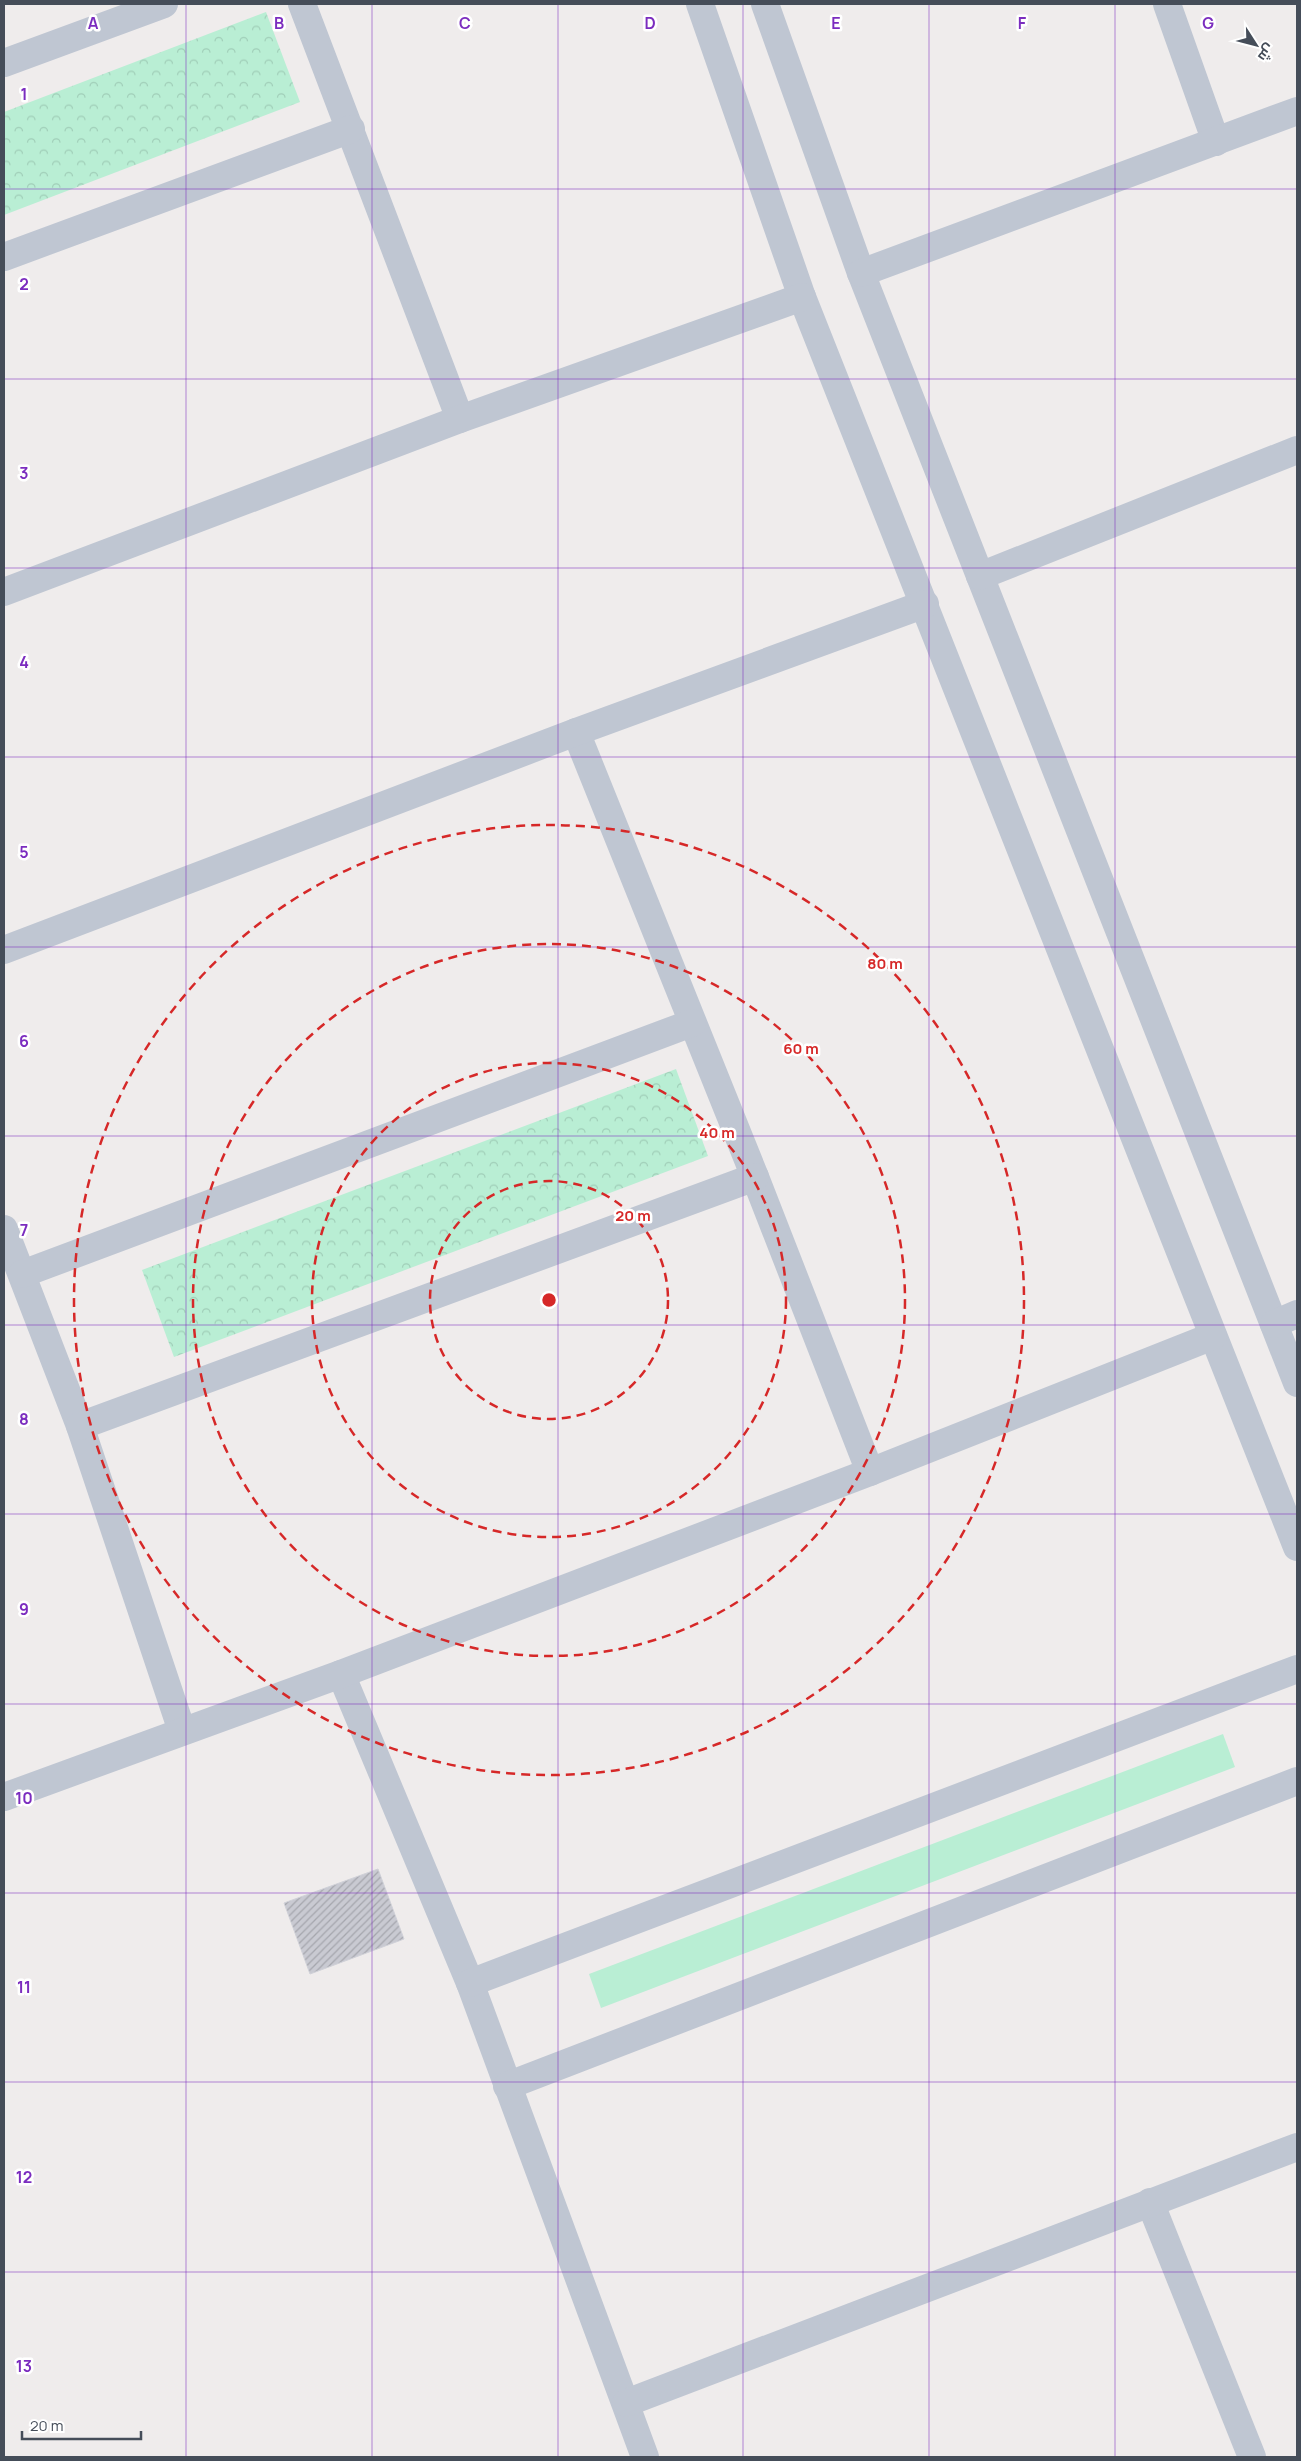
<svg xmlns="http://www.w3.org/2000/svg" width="1301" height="2461" viewBox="0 0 1301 2461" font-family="Manrope,Cairo,sans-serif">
  <defs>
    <pattern id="park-crowns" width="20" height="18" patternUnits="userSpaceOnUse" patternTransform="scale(1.25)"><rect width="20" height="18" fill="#b9eed4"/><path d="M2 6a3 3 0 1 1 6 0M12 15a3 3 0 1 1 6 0" fill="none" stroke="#a0ceb8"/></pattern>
    <pattern id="building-hatch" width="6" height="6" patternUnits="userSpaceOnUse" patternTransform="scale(1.25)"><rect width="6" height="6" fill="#c9cad2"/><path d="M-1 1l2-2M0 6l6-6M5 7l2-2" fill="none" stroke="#a5a6ad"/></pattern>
  </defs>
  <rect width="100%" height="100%" fill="#efecec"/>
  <polygon fill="#b9eed4" points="1223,1734 1235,1767 601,2008 589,1974"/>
  <g fill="url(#park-crowns)">
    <polygon points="266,12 300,102 4,215 4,112"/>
    <polygon points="676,1069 708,1156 174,1357 142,1270"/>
  </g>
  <polygon fill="url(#building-hatch)" stroke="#d0d1d8" points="378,1869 404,1939 310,1974 284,1903"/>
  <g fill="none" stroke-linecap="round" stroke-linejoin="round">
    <g stroke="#bfc6d2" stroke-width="28">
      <polyline points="302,4 460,419"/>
      <polyline points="700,4 802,297 1297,1547"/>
      <polyline points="765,4 861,273 1297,1383"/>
      <polyline points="1167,4 1216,142"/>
      <polyline points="4,63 164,4"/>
      <polyline points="4,257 351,129"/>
      <polyline points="861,273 1297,111"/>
      <polyline points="980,576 1297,450"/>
      <polyline points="4,592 460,419 802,297"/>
      <polyline points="576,732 755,1177 870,1472"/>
      <polyline points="4,950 576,732 925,604"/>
      <polyline points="4,1229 80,1426 182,1731"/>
      <polyline points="22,1274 692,1023"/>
      <polyline points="1274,1324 1297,1314"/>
      <polyline points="80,1426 755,1177"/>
      <polyline points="341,1674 470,1983 645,2457"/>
      <polyline points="4,1797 341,1674 870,1472 1213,1336"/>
      <polyline points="470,1983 1297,1669"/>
      <polyline points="507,2086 1297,1781"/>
      <polyline points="1150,2202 1252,2457"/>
      <polyline points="626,2403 1297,2147"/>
    </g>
  </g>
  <path fill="none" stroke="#7b2cbf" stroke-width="1" stroke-opacity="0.55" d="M186,4v2453M372,4v2453M558,4v2453M743,4v2453M929,4v2453M1115,4v2453M4,189h1293M4,379h1293M4,568h1293M4,757h1293M4,947h1293M4,1136h1293M4,1325h1293M4,1514h1293M4,1704h1293M4,1893h1293M4,2082h1293M4,2272h1293"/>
  <g fill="none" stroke="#d62828" stroke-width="2.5" stroke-dasharray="9 6">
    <circle cx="549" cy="1300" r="119"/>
    <circle cx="549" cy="1300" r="237"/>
    <circle cx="549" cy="1300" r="356"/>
    <circle cx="549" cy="1300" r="475"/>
  </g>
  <g font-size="16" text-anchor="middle" font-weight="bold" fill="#7b2cbf" stroke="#fff" stroke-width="5" stroke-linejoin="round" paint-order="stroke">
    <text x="93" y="29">A</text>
    <text x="279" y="29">B</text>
    <text x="465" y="29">C</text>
    <text x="650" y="29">D</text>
    <text x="836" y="29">E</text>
    <text x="1022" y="29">F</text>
    <text x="1208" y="29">G</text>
    <text x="24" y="100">1</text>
    <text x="24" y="290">2</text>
    <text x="24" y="479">3</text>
    <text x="24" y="668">4</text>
    <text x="24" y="858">5</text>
    <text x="24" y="1047">6</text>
    <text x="24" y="1236">7</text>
    <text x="24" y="1425">8</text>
    <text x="24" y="1615">9</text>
    <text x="24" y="1804">10</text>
    <text x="24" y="1993">11</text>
    <text x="24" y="2183">12</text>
    <text x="24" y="2372">13</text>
  </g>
  <circle cx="549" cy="1300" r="8" fill="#d62828" stroke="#fff" stroke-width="2.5"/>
  <g font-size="15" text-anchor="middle" font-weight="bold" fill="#d62828" stroke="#fff" stroke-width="5" stroke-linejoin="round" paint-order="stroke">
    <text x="885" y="969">80 m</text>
    <text x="801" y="1054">60 m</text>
    <text x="717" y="1138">40 m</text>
    <text x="633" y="1221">20 m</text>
  </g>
  <rect width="1301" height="2461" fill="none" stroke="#454d59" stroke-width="10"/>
  <g transform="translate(1256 45) rotate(126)" stroke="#ffffff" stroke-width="4" paint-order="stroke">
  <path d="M0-4L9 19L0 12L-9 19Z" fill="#454d59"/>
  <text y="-8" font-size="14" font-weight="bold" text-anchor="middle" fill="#454d59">ش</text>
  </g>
  <path d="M22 2431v8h119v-8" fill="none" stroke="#454d59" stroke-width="2.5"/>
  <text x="30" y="2431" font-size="15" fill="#454d59" stroke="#ffffff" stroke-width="4" paint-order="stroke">20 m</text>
</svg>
